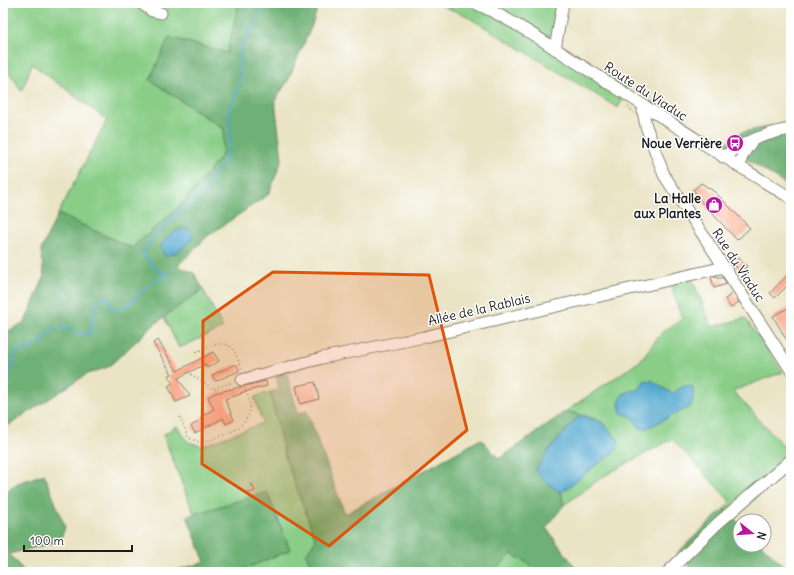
<svg xmlns="http://www.w3.org/2000/svg" width="794" height="575" viewBox="0 0 794 575" font-family="Delius,sans-serif">
  <rect width="100%" height="100%" fill="#fff"/>
  <filter id="ink" filterUnits="userSpaceOnUse"><feTurbulence type="fractalNoise" baseFrequency=".025" numOctaves="2"/><feDisplacementMap in="SourceGraphic" scale="8" xChannelSelector="R" yChannelSelector="G"/><feConvolveMatrix kernelMatrix="1 2 1 2 8 2 1 2 1" color-interpolation-filters="sRGB"/></filter>
  <filter id="wash" filterUnits="userSpaceOnUse"><feTurbulence type="fractalNoise" baseFrequency=".012" numOctaves="4" result="noise"/><feDisplacementMap in="SourceGraphic" scale="16" xChannelSelector="R" yChannelSelector="G"/><feGaussianBlur stdDeviation="0.9" result="paint"/><feColorMatrix in="noise" values="0 0 0 0 0 0 0 0 0 0 0 0 0 0 0 0 0 1.4 0 .05"/><feComposite in="paint" operator="in"/></filter>
  <g filter="url(#wash)">
    <rect width="100%" height="100%" fill="#eae4c5"/>
    <g fill="#89cd87" stroke="#527452">
      <polygon points="3,3 239,3 227,53 169,37 150,80 224,129 222,155 184,202 132,248 58,214 107,120 32,64 22,91 3,64"/>
      <polygon points="434,3 560,3 559,45 629,87 618,108 463,14"/>
      <path d="M689,271l23,56 33,-9 38,54 -50,19 58,63v13l-57,51 -10,-9 7,-7 -59,-63 -68,37 -40,29 -3,-12 58,-52c-19,-25 -25,-22 -53,-30l74,-50 22,-29 20,-12 -14,-44z"/>
      <polygon points="203,289 223,328 179,348 164,317"/>
      <polygon points="270,392 285,457 316,540 306,554 314,572 237,572 290,550 267,493 194,514 163,435 177,426 188,442 202,446 263,423 254,397"/>
      <polygon points="512,554 542,572 493,572"/>
    </g>
    <g fill="#6eb074" stroke="#456648">
      <polygon points="239,3 319,3 312,25 288,80 275,101 282,159 269,194 209,235 177,266 194,273 203,289 156,323 108,367 87,374 3,429 3,334 25,322 44,277 41,250 58,214 132,248 184,202 222,155 224,129 150,80 169,37 227,53"/>
      <polygon points="791,123 791,188 724,144 742,132"/>
      <polygon points="287,374 298,413 307,411 345,514 481,439 499,459 566,411 580,415 549,450 548,484 561,493 564,505 546,528 579,572 542,572 512,554 493,572 314,572 306,554 316,540 285,457 270,392 279,390 276,376"/>
      <polygon points="44,474 65,527 60,541 9,554 25,572 3,572 3,494 18,483"/>
      <polygon points="267,492 290,550 237,572 170,572 205,562 187,516"/>
      <polygon points="724,509 740,524 740,545 762,545 790,572 695,572 677,553"/>
    </g>
    <g fill="#52a9cf" stroke="#376276">
      <path d="M187,228l7,7c-8,12 -15,18 -29,21l-4,-10c6,-12 13,-15 26,-18z"/>
      <path d="M651,380l22,14c6,-6 11,-10 19,-7 4,7 1,13 -2,20l-45,22 -5,-1 -8,-11 -11,-4 -2,-10 3,-8 8,-4 9,-1 5,-9z"/>
      <polygon points="580,415 602,422 619,441 617,450 586,473 561,493 548,484 535,470 549,450"/>
    </g>
    <g fill="none" stroke-linecap="round" stroke-linejoin="round">
      <path stroke="#52a9cf" stroke-width="2" d="M3,369l3,3 6,-2 3,-17c10,-4 20,-5 28,-12 6,-5 7,-14 16,-14 13,0 15,13 31,5l8,-32 7,-3 4,3 2,9c13,4 22,-9 30,-17 5,-5 10,-5 15,-12l12,-3 -1,-4c-11,-1 -13,-5 -18,-12 -3,-4 -5,-4 -6,-9l12,-17 40,-37 15,-11 1,-8 13,-17 4,-12 2,-11 -1,-27 11,-31 -1,-15 3,-19 17,-33 3,-11"/>
    </g>
    <g id="blocks">
      <g fill="#fcaa8e">
        <polygon points="701,183 715,192 750,228 737,240 698,198 699,197 693,190"/>
        <polygon points="738,258 747,266 741,272 733,264"/>
        <polygon points="791,271 791,282 775,298 770,293"/>
        <polygon points="717,276 717,278 723,278 727,284 714,288 711,277"/>
        <polygon points="733,293 739,302 731,308 725,299"/>
        <polygon points="788,308 791,313 791,336 786,339 773,316"/>
        <polygon points="158,340 177,371 213,352 219,361 207,368 205,364 178,378 190,396 176,402 168,386 173,383 168,376 172,374 153,343"/>
        <polygon points="234,365 237,365 239,371 215,381 212,375"/>
        <polygon points="266,381 267,386 240,393 241,394 225,399 234,420 226,424 223,418 195,433 191,426 203,419 202,416 214,409 208,397 215,393"/>
        <polygon points="315,382 319,399 300,404 296,386"/>
        <polygon points="252,484 255,491 246,494 249,488"/>
      </g>
    </g>
  </g>
  <g filter="url(#ink)">
    <use href="#blocks" fill-opacity="0" stroke="#838070" stroke-width="1"/>
    <g fill="none" stroke-linecap="round" stroke-linejoin="round">
      <g stroke="#838070" stroke-width="13">
        <g id="minor">
          <polyline points="141,3 152,11 161,13"/>
          <path d="M475,3c42,19 80,46 118,70 66,42 131,85 198,125"/>
          <polyline points="555,49 563,3"/>
          <polyline points="646,107 643,111 646,126 664,175 791,370"/>
          <path d="M723,157c20,-15 43,-24 68,-28"/>
          <polyline points="739,167 743,154 752,141"/>
          <polyline points="242,380 322,358 424,337 724,267"/>
          <polyline points="668,572 717,524 791,460"/>
        </g>
      </g>
      <g stroke="#838070" stroke-width="1.5" stroke-dasharray="1 3" stroke-linecap="butt">
        <polyline points="459,3 466,6"/>
        <polyline points="628,107 634,113"/>
        <path d="M196,352c29,-13 36,-14 46,19"/>
        <polyline points="191,374 213,389 233,382"/>
        <path d="M180,417l8,20 13,6c17,-6 46,-12 49,-34 1,-7 -3,-14 -5,-21"/>
      </g>
      <use href="#minor" stroke="#fff" stroke-width="11"/>
    </g>
  </g>
  <path fill="#de560d" fill-opacity="0.2" stroke="#de560d" stroke-width="3" stroke-linejoin="round" d="M273,272l156,3 38,155 -138,116 -127,-82 1,-143z"/>
  <defs>
    <g id="bus-disc" transform="scale(0.9)"><circle r="9.5" fill="#b5179e" stroke="#fff"/><path d="M-5-6H5V4H4V6H2V4H-2V6H-4V4H-5ZM-3.5-4V0h7V-4ZM-3.5 1.2v1.5H-2V1.2ZM2 1.2v1.5H3.5V1.2Z" fill="#fff"/></g>
    <g id="shop-disc" transform="scale(0.9)"><circle r="9.5" fill="#b5179e" stroke="#fff"/><path d="M-5-2.5h2.3a2.7 3.5 0 0 1 5.4 0H5L5.5 6h-11ZM-1.5-2.5h3a1.5 2.3 0 0 0-3 0Z" fill="#fff"/></g>
  </defs>
  <g fill-rule="evenodd">
    <use href="#bus-disc" x="735" y="143"/>
    <use href="#shop-disc" x="714" y="205"/>
  </g>
  <g text-anchor="middle" stroke-width="3" stroke-linejoin="round" paint-order="stroke">
    <g font-size="13" fill="#1c1c1c" stroke="#fff">
      <text transform="translate(646 91) rotate(33)" y="5">Route du Viaduc</text>
      <text transform="translate(739 265) rotate(57)" y="5">Rue du Viaduc</text>
      <text transform="translate(479 309) rotate(-13)" y="5">Allée de la Rablais</text>
    </g>
    <g font-size="13" font-weight="bold" fill="#1c1c1c" stroke="#fff" text-anchor="end">
      <text x="722" y="148">Noue Verrière</text>
      <text x="701" y="203">La Halle<tspan x="701" dy="15">aux Plantes</tspan></text>
    </g>
  </g>
  <rect width="794" height="575" fill="none" stroke="#fff" stroke-width="16"/>
  <g transform="translate(752 533) rotate(107)"><circle r="19" fill="#ffffff" stroke="#a4a4a4"/>
  <path d="M0-3L7 15L0 10L-7 15Z" fill="#b5179e"/>
  <text y="-6" font-size="11" font-weight="bold" text-anchor="middle" fill="#1c1c1c">N</text>
  </g>
  <path d="M24 545v6h108v-6" fill="none" stroke="#1c1c1c" stroke-width="2"/>
  <text x="30" y="545" font-size="12" fill="#1c1c1c" stroke="#ffffff" stroke-width="3" paint-order="stroke">100 m</text>
</svg>
